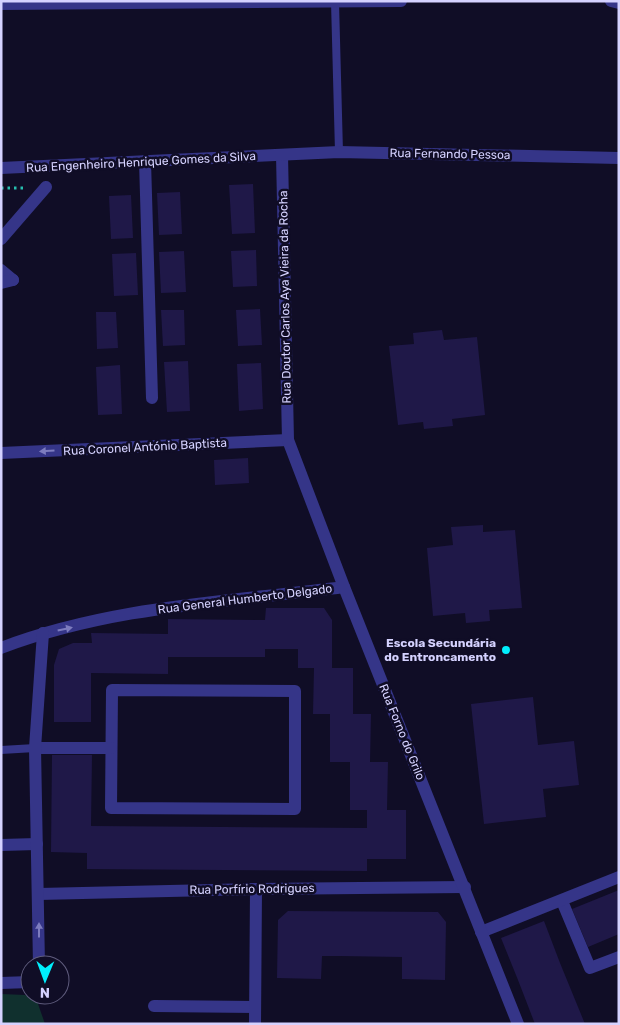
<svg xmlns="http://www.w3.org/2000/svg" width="620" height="1025" viewBox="0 0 620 1025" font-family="Rubik,sans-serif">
  <rect width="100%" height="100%" fill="#100d26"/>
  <polygon fill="#10302e" points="1,994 25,995 37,1001 45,1024 1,1024"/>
  <g fill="#1f1848">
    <polygon points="253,184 255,233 232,234 229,185"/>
    <polygon points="180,192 182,234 159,235 157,193"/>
    <polygon points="131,195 133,238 111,239 109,196"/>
    <polygon points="256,250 257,286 233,287 231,251"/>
    <polygon points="184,251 186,292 161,293 159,252"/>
    <polygon points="136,253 138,295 114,296 112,254"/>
    <polygon points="260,309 262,345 238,346 236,310"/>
    <polygon points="161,310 184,310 185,345 163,346"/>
    <polygon points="96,312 116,312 118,348 97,349"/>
    <polygon points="442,330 444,340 477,337 485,415 452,419 453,426 424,429 423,422 398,425 389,346 414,344 413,333"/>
    <polygon points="188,361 190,411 167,412 164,362"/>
    <polygon points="261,363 263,409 239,411 237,364"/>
    <polygon points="120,365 122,414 98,415 96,367"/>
    <polygon points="248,458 249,483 215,485 214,460"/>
    <polygon points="483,525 483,532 515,530 522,608 489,610 490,621 466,623 465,613 433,616 427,548 453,545 451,527"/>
    <polygon points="266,608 324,608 332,620 332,668 353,668 353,714 371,714 370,762 388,762 387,810 406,810 406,859 367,859 367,871 87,869 87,853 51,852 52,755 92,755 91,826 367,828 367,810 350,810 350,762 330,762 330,714 313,714 314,668 298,668 298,649 265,649 265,657 168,657 168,674 91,673 91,722 54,722 54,665 59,649 73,643 92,643 91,633 168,634 168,619 265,620"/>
    <polygon points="533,697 538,745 574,741 579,785 543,789 546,817 484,824 471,704"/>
    <polygon points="619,890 619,934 588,947 572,909"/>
    <polygon points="288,911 438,912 446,922 445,980 402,979 402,957 340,956 322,956 321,979 277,978 278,920"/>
    <polygon points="544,921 560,963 585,1024 535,1024 518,980 501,938"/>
  </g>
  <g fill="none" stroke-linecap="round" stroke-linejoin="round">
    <polyline stroke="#26bfaf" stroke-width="3" stroke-dasharray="2.5 4" stroke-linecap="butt" points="1,188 26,188"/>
    <g stroke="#353588" stroke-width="8">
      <polyline points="335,2 339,152"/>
      <polyline points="1,750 35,748"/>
    </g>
    <g stroke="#353588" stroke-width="12">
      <polyline points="1,239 46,187"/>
      <polyline points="1,270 13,280"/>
    </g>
    <g stroke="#353588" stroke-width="12">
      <polyline points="611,1 619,3"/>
      <polyline points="1,4 401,1"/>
      <polyline points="145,161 152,398"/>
      <polyline points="1,283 13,280"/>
      <polyline points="1,453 288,440"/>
      <path d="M1,648c110,-42 228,-46 343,-61"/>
      <polygon points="112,690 295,691 295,809 111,808"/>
      <polyline points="35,748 111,748"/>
      <polyline points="1,845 37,844"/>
      <polyline points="39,894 256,889 465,887"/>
      <polyline points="562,901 590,968 619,957"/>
      <polyline points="481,932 619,877"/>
      <polyline points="39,965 35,748 43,633"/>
      <polyline points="1,983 30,982"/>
      <polyline points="154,1006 255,1007"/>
      <polyline points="255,1024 256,889"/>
    </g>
    <g stroke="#353588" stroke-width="12">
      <polyline points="282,155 288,440 344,587 518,1024"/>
      <polyline points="1,168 339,152 619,158"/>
    </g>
  </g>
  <defs><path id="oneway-solid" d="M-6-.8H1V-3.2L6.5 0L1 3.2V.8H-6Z" transform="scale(1.25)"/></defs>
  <g fill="#7d7cbe">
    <use href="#oneway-solid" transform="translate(47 451) rotate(177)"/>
    <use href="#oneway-solid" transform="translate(65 629) rotate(-12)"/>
    <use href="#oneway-solid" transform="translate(39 930) rotate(-90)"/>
  </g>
  <circle fill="#00eefd" stroke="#100d26" stroke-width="2" cx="506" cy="650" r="5"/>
  <g text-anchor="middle" stroke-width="5" stroke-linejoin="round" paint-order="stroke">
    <g font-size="12" fill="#d5d2ff" stroke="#100d26">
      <text transform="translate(450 154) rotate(1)" y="4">Rua Fernando Pessoa</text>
      <text transform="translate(141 162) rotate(-3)" y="4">Rua Engenheiro Henrique Gomes da Silva</text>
      <text transform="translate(285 297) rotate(-91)" y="4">Rua Doutor Carlos Aya Vieira da Rocha</text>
      <text transform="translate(145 447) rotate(-3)" y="4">Rua Coronel António Baptista</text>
      <text transform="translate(245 599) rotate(-7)" y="4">Rua General Humberto Delgado</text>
      <text transform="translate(402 732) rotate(68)" y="4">Rua Forno do Grilo</text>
      <text transform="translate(252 889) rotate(-1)" y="4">Rua Porfírio Rodrigues</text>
    </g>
    <g font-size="12" font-weight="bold" fill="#d5d2ff" stroke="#100d26" text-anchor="end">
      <text x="496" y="647">Escola Secundária<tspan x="496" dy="14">do Entroncamento</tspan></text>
    </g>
  </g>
  <rect width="620" height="1025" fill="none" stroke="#d5d2ff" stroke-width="5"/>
  <g transform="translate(45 980) rotate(181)"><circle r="24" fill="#100d26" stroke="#5f5c7d"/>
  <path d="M0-4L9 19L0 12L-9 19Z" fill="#00eefd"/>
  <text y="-8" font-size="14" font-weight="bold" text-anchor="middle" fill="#d5d2ff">N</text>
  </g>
</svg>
